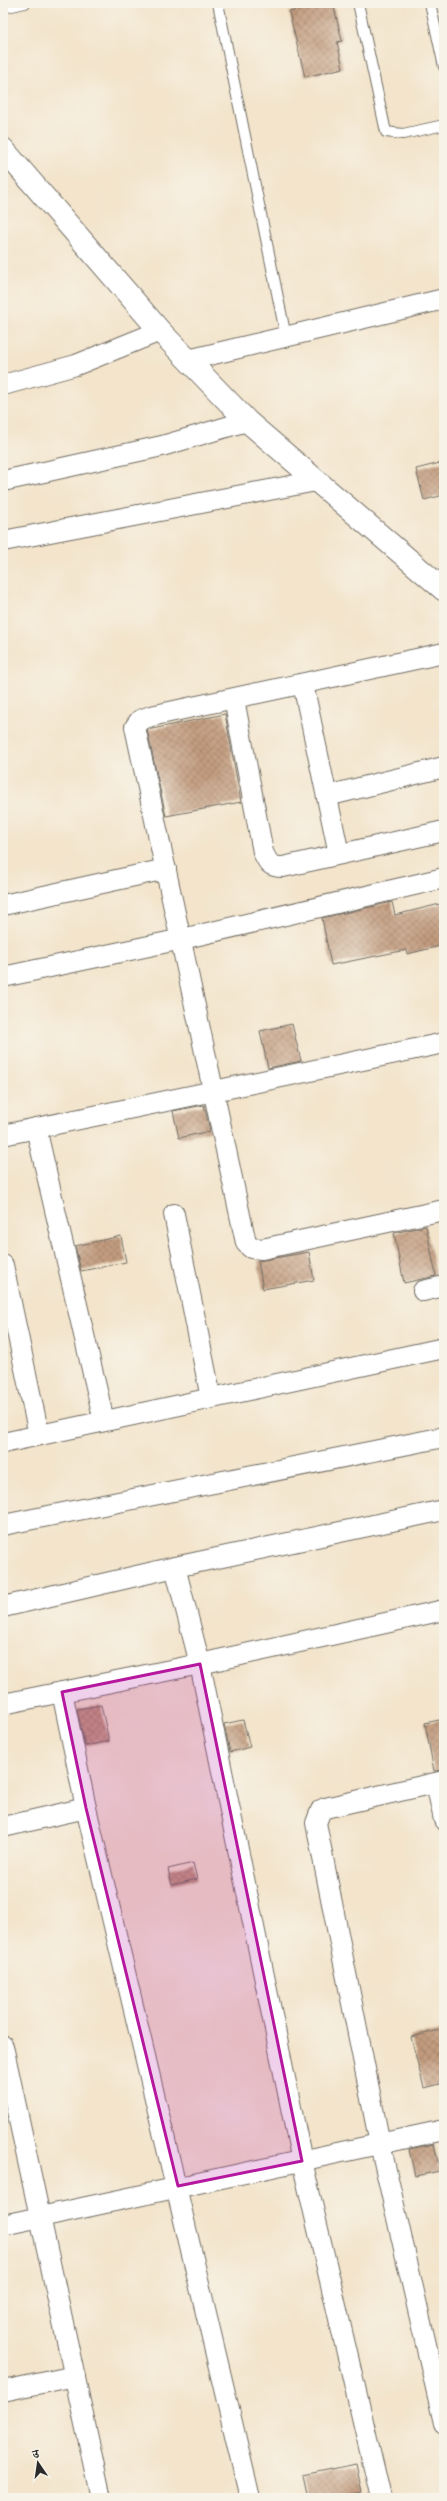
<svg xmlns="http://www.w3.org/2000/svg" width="447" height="2501" viewBox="0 0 447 2501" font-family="Dekko,'Playpen Sans Deva',sans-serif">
  <defs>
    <pattern id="building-cross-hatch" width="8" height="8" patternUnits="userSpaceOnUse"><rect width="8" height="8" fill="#c39c7f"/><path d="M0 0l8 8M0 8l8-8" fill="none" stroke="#9f7f68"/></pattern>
  </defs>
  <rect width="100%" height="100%" fill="#f7f3e8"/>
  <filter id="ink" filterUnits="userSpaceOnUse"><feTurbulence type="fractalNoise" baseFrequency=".025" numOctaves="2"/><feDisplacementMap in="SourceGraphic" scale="8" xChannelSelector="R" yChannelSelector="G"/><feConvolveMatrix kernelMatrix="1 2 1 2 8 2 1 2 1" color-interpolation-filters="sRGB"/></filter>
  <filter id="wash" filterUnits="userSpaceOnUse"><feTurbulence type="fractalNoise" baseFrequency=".012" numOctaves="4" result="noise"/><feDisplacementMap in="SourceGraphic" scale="16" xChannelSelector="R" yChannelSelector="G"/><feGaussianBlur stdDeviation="0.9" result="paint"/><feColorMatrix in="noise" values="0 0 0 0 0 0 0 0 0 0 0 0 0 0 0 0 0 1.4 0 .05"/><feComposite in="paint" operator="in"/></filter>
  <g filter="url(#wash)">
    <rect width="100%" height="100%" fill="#f3e4cb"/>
    <g id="blocks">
      <g fill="url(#building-cross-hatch)">
        <polygon points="327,3 333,3 342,41 337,42 343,68 305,77 289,12"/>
        <polygon points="444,462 444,495 424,500 416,469"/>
        <polygon points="225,714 241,802 166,816 147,730"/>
        <polygon points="392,902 395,915 444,903 444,945 407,954 406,950 331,965 322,918"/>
        <polygon points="292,1024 301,1061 268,1068 260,1031"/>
        <polygon points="204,1105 210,1131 179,1138 173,1111"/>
        <polygon points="426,1226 436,1276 404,1283 394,1233"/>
        <polygon points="121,1236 126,1262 81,1271 75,1246"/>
        <polygon points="309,1252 314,1280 263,1289 258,1261"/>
        <polygon points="101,1705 109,1741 85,1746 77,1709"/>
        <polygon points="444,1719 444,1770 434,1771 425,1723"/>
        <polygon points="243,1720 250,1747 230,1752 224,1724"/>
        <polygon points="193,1863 197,1879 172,1885 168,1869"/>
        <polygon points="444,2029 444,2083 424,2088 411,2037"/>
        <polygon points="434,2144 440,2171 415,2176 409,2149"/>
        <polygon points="356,2464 362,2493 337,2498 308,2498 303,2475"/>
      </g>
    </g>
  </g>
  <g filter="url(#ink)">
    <use href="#blocks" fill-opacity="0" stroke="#716c63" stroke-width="1"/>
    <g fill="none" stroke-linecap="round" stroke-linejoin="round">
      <g stroke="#716c63" stroke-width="12">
        <g id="lane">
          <polyline points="218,3 286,337"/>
          <polyline points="358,3 386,132 403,134 444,125"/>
          <polyline points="430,3 444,67"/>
          <polyline points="3,8 25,3"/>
        </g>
      </g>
      <g stroke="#716c63" stroke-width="22">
        <g id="street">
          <polyline points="188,360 444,299"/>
          <polyline points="3,385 76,365 160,331"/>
          <polyline points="3,481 162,446 247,421"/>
          <polyline points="3,541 316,481"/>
          <polyline points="444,653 151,716 140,720 135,727 246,1243 251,1248 262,1249 444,1210"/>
          <polyline points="303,684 339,854"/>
          <path d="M234,699l29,153c5,11 7,15 20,15l161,-36"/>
          <polyline points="327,796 444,767"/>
          <polyline points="3,905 166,869"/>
          <polyline points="3,977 182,939 444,878"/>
          <polyline points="36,1128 104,1421"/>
          <polyline points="3,1135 444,1043"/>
          <polyline points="174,1214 211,1398"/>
          <polyline points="3,1265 39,1435"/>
          <polyline points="423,1291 444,1286"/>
          <polyline points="3,1443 444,1348"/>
          <polyline points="3,1525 444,1437"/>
          <polyline points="175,1567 200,1664 302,2161 381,2498"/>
          <polyline points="3,1607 175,1567 444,1510"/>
          <polyline points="62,1692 86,1808 250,2498"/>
          <polyline points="3,1704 200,1664 444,1610"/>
          <polyline points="444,1781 325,1808 321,1810 316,1823 380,2144 444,2423"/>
          <polyline points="436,1783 444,1820"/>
          <polyline points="3,1827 86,1808"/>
          <polyline points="3,2046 101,2498"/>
          <polyline points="3,2225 444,2130"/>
          <polyline points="3,2391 75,2376"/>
        </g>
      </g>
      <g stroke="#716c63" stroke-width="24">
        <polyline id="secondary" points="3,149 160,331 247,421 444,590"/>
      </g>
      <use href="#lane" stroke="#fff" stroke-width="10"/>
      <use href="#street" stroke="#fff" stroke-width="20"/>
      <use href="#secondary" stroke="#fff" stroke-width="22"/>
    </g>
  </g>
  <path fill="#b5179e" fill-opacity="0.2" stroke="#b5179e" stroke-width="3" stroke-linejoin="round" d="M200,1664l102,497 -124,25 -92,-378 -24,-116z"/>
  <rect width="447" height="2501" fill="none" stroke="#f7f3e8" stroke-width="16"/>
  <g transform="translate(38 2463) rotate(347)" stroke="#f7f3e8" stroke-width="3" paint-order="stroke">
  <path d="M0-3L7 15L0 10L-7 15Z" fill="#2b2b2b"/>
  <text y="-6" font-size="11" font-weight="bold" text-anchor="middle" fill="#2b2b2b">उ</text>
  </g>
</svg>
